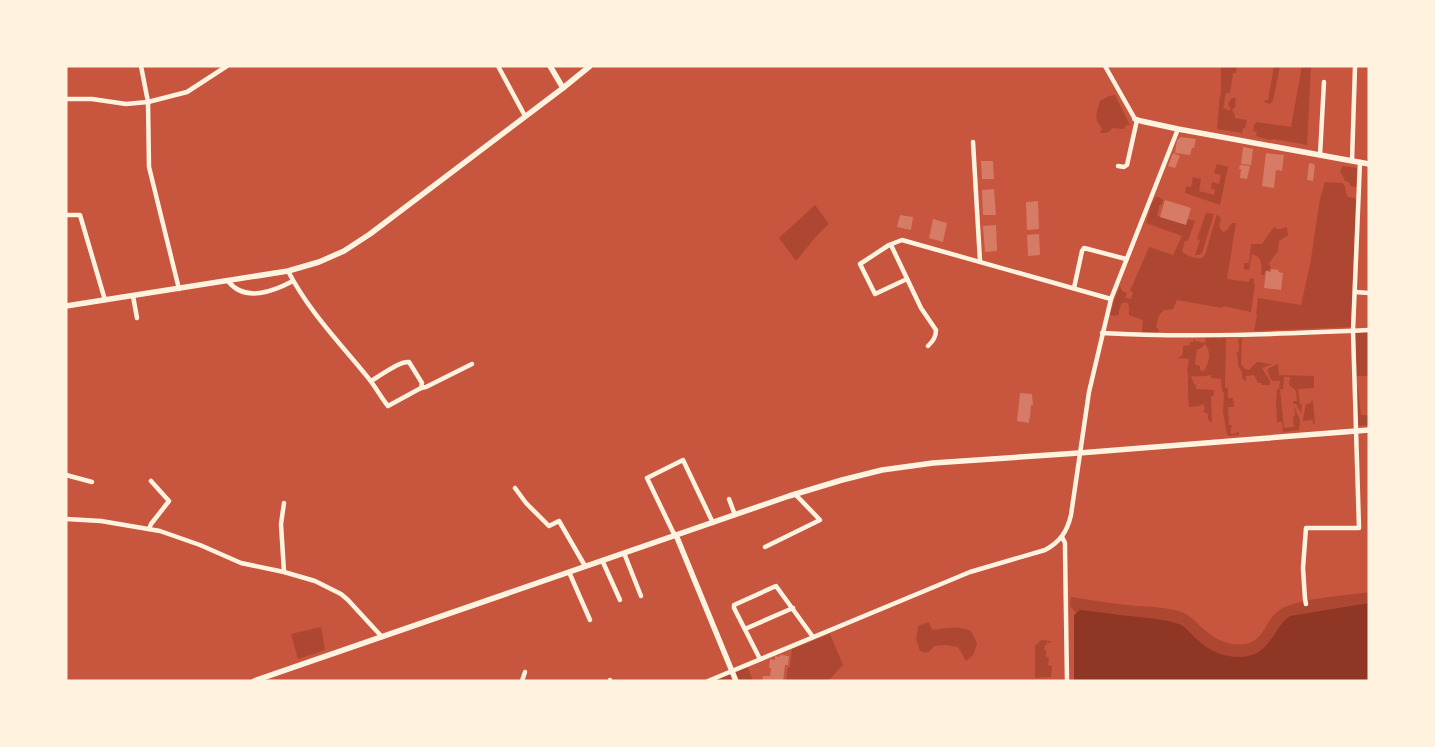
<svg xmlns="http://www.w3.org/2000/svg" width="1435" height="747" viewBox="0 0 1435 747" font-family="Arial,sans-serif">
  <rect width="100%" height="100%" fill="#c8553d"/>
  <g fill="#ae4732" fill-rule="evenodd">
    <polygon points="1221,66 1237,66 1236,73 1233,73 1230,93 1226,93 1223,108 1227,109 1227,110 1231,110 1228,104 1230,100 1233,98 1236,98 1235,102 1236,106 1232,110 1235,115 1235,118 1247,120 1245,128 1243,128 1242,133 1217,129 1220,95 1221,95"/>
    <polygon points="1274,66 1280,66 1273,101 1270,104 1264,102 1265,100 1268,100"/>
    <polygon points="1302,66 1311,66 1307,145 1274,139 1270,140 1256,136 1257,132 1253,131 1254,125 1257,122 1291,127"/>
    <path d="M1115,95l15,30h-4l-2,4 -12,-1c-3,5 -6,5 -12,5l2,-5c-9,-9 -5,-16 -2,-27l9,-5z"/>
    <polygon points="1217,164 1228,167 1220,205 1185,193 1186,186 1191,187 1193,177 1201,179 1199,191 1214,195 1215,190 1211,188 1212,182 1219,184 1221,175 1214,173"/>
    <polygon points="1343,166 1357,168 1356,187 1350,186 1350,183 1344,180 1344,178 1340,171"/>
    <path d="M1325,182l18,1c3,5 2,9 5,14l7,1 1,3 -5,126 -97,4 3,-16 -1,-1 2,-16 43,7 9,-40 10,-66z"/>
    <path d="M1156,197h3l4,3 -1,4 -3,2v4l-2,5 3,2 28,2 7,2 -7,20h-3l-3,10c4,5 13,8 20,7l3,-3 12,-41 4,5 -2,7 3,5 2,1 4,-3 4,-6h4l-9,56 22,3 1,-4 4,1v5l1,1 -4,27 -28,-6 -1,2 -45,-8 -4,9 -5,1h-4l-5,5 -3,12 3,3 -1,3h-16l1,-13 -14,-5v-9l-2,-4 -5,1 -3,7v5h-3v1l-6,-1 4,-14 6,-15 2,5 5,2 -2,5 6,1 2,-7 -3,-1 19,-44 24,8 9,-19 -36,-13 4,-13v-4z"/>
    <path d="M815,205l14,19c-13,11 -22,24 -33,37l-17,-23z"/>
    <polygon points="1206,213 1214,214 1202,253 1199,255 1195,255 1200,240 1197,239"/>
    <path d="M1276,227v2h5l6,-2 1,8 -9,6 -1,10 -9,12 2,5 -2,2 -4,1 -1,4h-3c1,-10 2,-18 -9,-21l-3,16 -5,-1v-6h5l2,-19h11l11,-16z"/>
    <polygon points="1369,331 1369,376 1356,376 1354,332"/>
    <path d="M1194,338l1,3 10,2 1,-5h11l3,1 1,-1h5l-1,50h3v10h5l1,9h-6l1,18h3l-2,8 2,1 7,-2v3l-10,1 -2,-2 -4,-22 1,-18 -2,-3 -1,-12 -10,-1v-3c-7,2 -14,1 -20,1l3,8 2,1v4l18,1v5l-3,2 1,25 -3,-1 -1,-2v-5l-5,-2 2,-4 -2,-4 -4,2 -10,1 -1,-11v-23l-1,-1 2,-13 -11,-1 3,-2 2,-3v-7l7,-1v-3h3zM1205,344c7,8 4,19 -1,27l-4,-1v-4l-5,-2 2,-15h3z"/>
    <path d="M1242,338l-1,26 4,5 4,1 8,-8 15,2 -10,4 8,13v4h-8l-1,-2h-3l-4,-8 -8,1v5l-4,-3c1,-9 -2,-6 -4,-14 0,-4 0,-7 -2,-11l3,-2v-7l-1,-5z"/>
    <polygon points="1278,364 1279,375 1314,376 1314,388 1298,389 1300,404 1302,404 1301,413 1296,404 1293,404 1293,401 1297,401 1296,391 1291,386 1289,386 1290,377 1284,377 1283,389 1280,389 1284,428 1294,427 1293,417 1295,416 1294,406 1300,420 1299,430 1283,432 1282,422 1277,422 1276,402 1277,389 1279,389 1280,381 1272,381 1267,371 1269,368"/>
    <polygon points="1356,389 1358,390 1361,415 1369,415 1369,425 1358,426"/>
    <polygon points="1311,401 1313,401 1315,424 1313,424 1313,420 1303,421 1303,419 1306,404 1311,403"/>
    <path d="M1369,592v89h-295v-62l2,-6 -6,-7 1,-9c22,3 43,7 65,9 16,1 33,1 48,7 6,3 11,8 15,12 13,12 26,21 44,19 20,-1 21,-21 34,-32 16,-14 69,-16 92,-20z"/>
    <path d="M929,622l3,8c15,-2 25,-5 39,1l6,12 -3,11 -8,7 -8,-14 -12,-2 -12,1 -4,5 -4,2 -6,-2 -4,-12 2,-13z"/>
    <polygon points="321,627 325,650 298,659 291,634"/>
    <polygon points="830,634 843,665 828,681 786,681 788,667 790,667 792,649"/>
    <polygon points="1043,640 1051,641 1051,643 1047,642 1047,645 1045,645 1044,650 1046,650 1046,657 1049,658 1048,665 1052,666 1051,677 1035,678 1035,646 1040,641"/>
    <polygon points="747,665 753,681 708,681"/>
  </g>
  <path fill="#8f3625" d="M1369,603v78h-295v-66l6,-5c13,1 26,3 39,5 19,2 39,3 57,8 11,3 15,12 24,19 14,13 39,20 57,11 14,-7 19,-27 33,-37z"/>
  <g fill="#d67c66">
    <polygon points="1181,137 1196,139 1194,148 1192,148 1190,155 1175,153 1177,140"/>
    <polygon points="1243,147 1253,149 1251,165 1241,164"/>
    <polygon points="1173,153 1180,156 1175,168 1168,166"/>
    <polygon points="1266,153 1284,155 1282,171 1276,170 1274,188 1262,186"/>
    <polygon points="981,161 993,161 994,179 982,179"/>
    <polygon points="1309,163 1314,164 1315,166 1313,181 1307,180"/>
    <polygon points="1240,165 1250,166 1247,179 1240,178 1241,169 1239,169"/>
    <polygon points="994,189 996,215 983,215 982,190"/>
    <polygon points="1165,200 1191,208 1186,225 1160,217"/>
    <polygon points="1038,201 1039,229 1027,230 1026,202"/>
    <polygon points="900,215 913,217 911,230 897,227"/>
    <polygon points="933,219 947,223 943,242 929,238"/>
    <polygon points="996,225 997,251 985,252 983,226"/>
    <polygon points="1039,234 1040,255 1028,256 1027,235"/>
    <polygon points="1271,269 1279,270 1278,272 1283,273 1281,290 1264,288 1266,271 1271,272"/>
    <polygon points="1020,393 1032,394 1033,405 1031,405 1030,418 1029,419 1029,423 1017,421"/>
    <polygon points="780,655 789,656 788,665 785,665 783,681 762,681 763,676 770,676 771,668 769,668 770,659 775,660 775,656 779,657"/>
  </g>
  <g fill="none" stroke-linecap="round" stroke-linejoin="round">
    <g stroke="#fff3e0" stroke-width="4.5">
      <polyline points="141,66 148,102 149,167 179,289"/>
      <polyline points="498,66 525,116"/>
      <polyline points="1105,66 1135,119"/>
      <polyline points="66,99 92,99 126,104 148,102 187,92 227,66"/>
      <polyline points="973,142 980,261"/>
      <polyline points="1320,155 1324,82"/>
      <polyline points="1352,161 1355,67"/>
      <polyline points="1118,166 1124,167 1127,165 1137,120"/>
      <polyline points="66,215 80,215 105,300"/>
      <path d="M891,245l30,63 15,22c0,7 -3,11 -8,16"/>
      <path d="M288,271c20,39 50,70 77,103 9,10 15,22 23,32l33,-18 5,-1 46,-23"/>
      <polyline points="907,279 875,294 860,264 889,245 902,240 1111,299"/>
      <path d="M228,281c17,22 46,10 65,0"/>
      <polyline points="1074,288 1082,251 1084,248 1126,259"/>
      <polyline points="1355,292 1369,293"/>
      <polyline points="133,296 137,318"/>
      <path d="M1102,333c89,5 178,1 267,-3"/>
      <path d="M371,381c9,-5 28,-20 38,-19l13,21 -1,5"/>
      <polyline points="66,475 92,482"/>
      <polyline points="515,488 526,503 549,526 559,521 585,566"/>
      <polyline points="729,499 735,515"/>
      <polyline points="284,503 281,524 284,572"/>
      <polyline points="66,519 101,521 160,531 200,545 241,563 284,572 315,581 341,594 348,600 382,637"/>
      <polyline points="149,529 151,524 169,501 151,481"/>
      <polyline points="676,535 673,532 647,478 683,460 713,523"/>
      <polyline points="1062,537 1065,543 1065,548 1067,681"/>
      <polyline points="765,547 820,520 795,494"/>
      <polyline points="624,553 641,596"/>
      <polyline points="602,560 620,600"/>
      <polyline points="569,572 590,620"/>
      <polyline points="1306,604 1305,599 1303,568 1306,528 1359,528 1353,331 1360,162"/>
      <polyline points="745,629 793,608"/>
      <polyline points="760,659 734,608 734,605 776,586 813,637"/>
      <polyline points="610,680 610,681"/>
      <polyline points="522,681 525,672"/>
      <path d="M708,681l262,-109 75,-22c15,-8 22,-18 26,-35l18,-123 22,-93 67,-170"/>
    </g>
    <g stroke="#fff3e0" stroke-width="5.5">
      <polyline points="550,66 563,88"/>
      <polyline points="1135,119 1141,121 1178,129 1369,164"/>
      <polyline points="66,306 288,271 319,262 344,251 370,234 563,88 590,66"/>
      <polyline points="676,535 736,681"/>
      <polyline points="254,681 789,496 842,480 882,470 933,463 1079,453 1369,430"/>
    </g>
  </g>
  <rect width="1435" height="747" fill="none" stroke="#fff3e0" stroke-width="135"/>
</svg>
